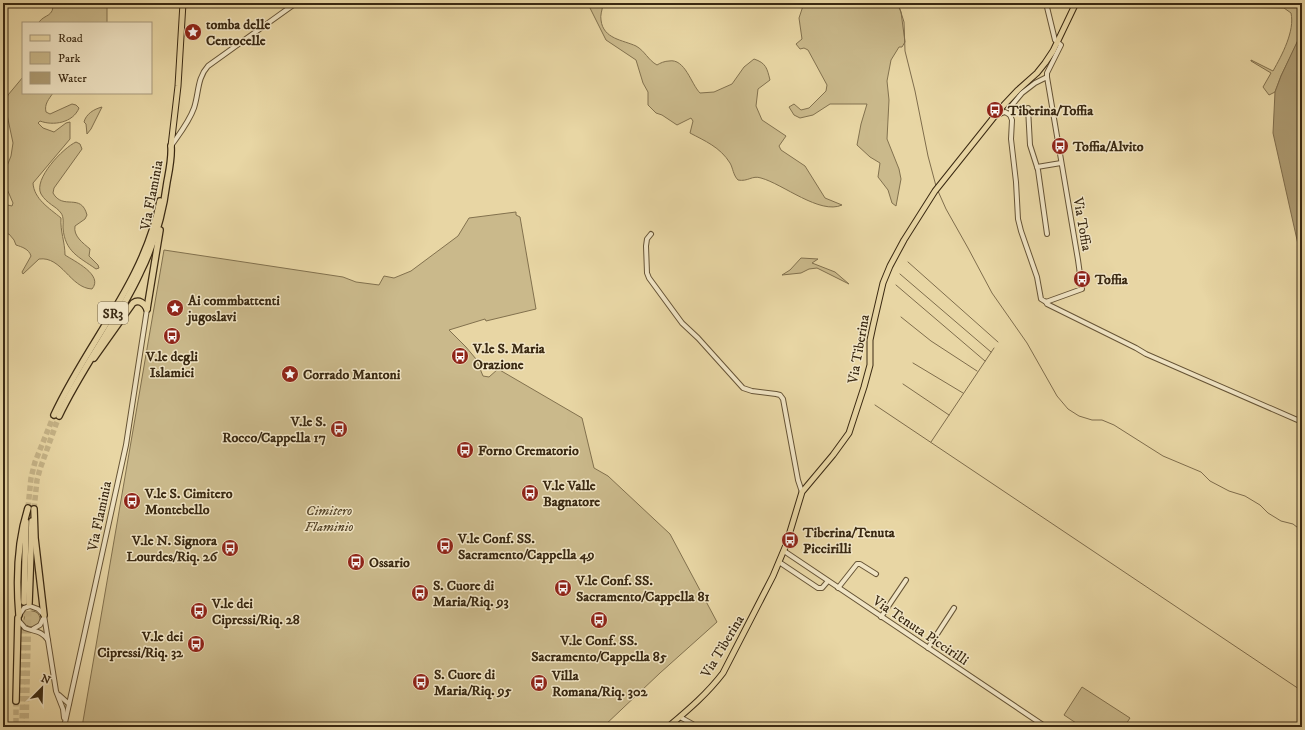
<svg xmlns="http://www.w3.org/2000/svg" width="1305" height="730" viewBox="0 0 1305 730" font-family="'IM FELL DW Pica',serif">
  <rect width="100%" height="100%" fill="#e8d6a4"/>
  <filter id="stains"><feTurbulence type="fractalNoise" baseFrequency=".005" numOctaves="4"/><feColorMatrix values="0 0 0 0 .2 0 0 0 0 .09 0 0 0 0 .02 0 0 0 .5 -.17"/></filter>
  <radialGradient id="worn" r=".72"><stop offset=".6" stop-color="#630" stop-opacity="0"/><stop offset="1" stop-color="#630" stop-opacity=".3"/></radialGradient>
  <g fill="#cab98b" stroke="#82714e">
    <path d="M53,3h54v20h-67l-1,-1c6,-8 15,-5 14,-19z"/>
    <path d="M592,3l11,2c-1,5 -3,11 -2,15 2,19 22,20 35,26 9,5 12,14 21,19 3,-2 8,-4 12,-4 16,-3 22,23 31,32l14,-1 18,-8 12,-17 10,-8c12,4 13,9 16,21l-12,9 -2,17 6,14 24,16 -7,10 2,4 24,16 20,32 17,7c-22,10 -59,-21 -81,-27 -9,-3 -13,4 -23,2 -5,-5 -5,-12 -8,-17 -10,-16 -25,-22 -40,-30l3,-12 -2,-3 -14,7 -15,-10 -6,-2 -8,-8v-13l-5,-9 -7,-23 -30,-20 -16,-32z"/>
    <polygon points="804,3 897,3 901,12 905,42 902,47 899,47 891,60 887,81 889,100 887,139 899,169 901,179 896,206 892,203 888,190 878,177 880,163 870,157 857,145 861,124 867,104 830,104 813,115 800,118 794,115 789,107 794,104 801,110 809,108 826,91 827,85 808,50 804,48 800,49 796,44 802,39 799,18"/>
    <path d="M1227,3h75l-4,38 -17,35 -6,16 -6,3 -6,-8 8,-14 -20,-12v-1l22,11c9,-16 22,-40 18,-58l-7,-5 -51,-1 -6,-2z"/>
    <path d="M23,77v16h30c-4,6 -9,11 -7,19l4,2 22,-10 4,1 3,3c-6,15 -26,18 -39,13l-2,2 5,5 11,4 12,-9 4,-1v17l-37,44c1,16 16,25 28,35 -1,13 4,24 4,37 9,6 39,20 27,34 -22,-1 -30,-33 -53,-30l-16,15 -1,-2 9,-16c-2,-7 -9,-9 -15,-11l-2,-5 -5,-6h-2l-4,8v-38l9,2 1,-3 -6,-14 -2,-18 6,-15 2,-13 -8,-38 3,-10z"/>
    <path d="M102,107l-11,22 -4,5 -1,-10 -2,-2c2,-8 10,-13 18,-15z"/>
    <path d="M76,142l4,2 2,5 -28,39 -1,5c10,18 28,-1 34,22l-2,4 -10,7c-2,10 8,17 15,23l-1,7 9,9 1,3 -3,1c-17,-12 -31,-17 -33,-41 0,-5 1,-11 -2,-15 -5,-7 -14,-9 -20,-19 -8,-15 22,-46 35,-52z"/>
    <polygon points="516,212 516,215 520,217 536,309 486,321 485,319 449,330 466,347 476,359 483,376 489,377 498,369 582,418 594,468 608,476 670,534 717,622 660,673 603,727 82,727 164,250 343,277 356,282 379,285 384,276 394,278 411,271 458,236 469,218"/>
    <polygon points="801,258 818,259 812,263 835,272 849,284 817,268 809,269 801,273 782,275 790,270"/>
    <circle cx="32" cy="619" r="8"/>
    <polygon points="1082,687 1130,718 1124,727 1082,727 1064,715"/>
  </g>
  <polygon fill="#ad9b72" stroke="#7f6d4c" points="1302,5 1302,262 1273,133 1275,92 1281,76 1298,40"/>
  <g fill="none" stroke-linecap="round" stroke-linejoin="round">
    <g stroke="#7f6d4c" stroke-width="1">
      <polyline points="898,3 904,22 905,51 915,91 928,156 936,186"/>
      <polyline points="1235,3 1269,4 1293,3 1302,6"/>
      <polyline points="938,191 946,209 968,248 992,293 1027,343 1057,396 1068,409 1079,416 1092,420 1102,420 1114,425 1163,456 1201,472 1210,481 1229,491 1245,496 1260,505 1268,513 1281,521 1293,524 1302,531"/>
      <polyline points="908,262 998,342"/>
      <polyline points="900,274 991,352"/>
      <polyline points="896,285 985,361"/>
      <polyline points="901,317 931,341 977,371"/>
      <polyline points="913,363 963,393"/>
      <polyline points="903,384 949,415"/>
      <polyline points="875,405 1302,691"/>
      <polyline points="931,442 994,348"/>
    </g>
    <g stroke="#c5b387" stroke-width="5.5" stroke-dasharray="5.5 3" stroke-linecap="butt">
      <polyline points="28,508 31,478 35,462 54,415"/>
      <polyline points="34,509 37,480 40,469 59,416"/>
      <polyline points="16,701 16,727"/>
      <polyline points="22,727 24,602"/>
      <polyline points="26,727 29,603"/>
    </g>
    <g stroke="#665436" stroke-width="6">
      <g id="minor">
        <polyline points="1046,3 1055,40 1061,45 1047,73 1047,77 1078,260 1082,289 1046,302 1041,299 1037,277 1021,231 1018,219 1016,182 1011,139 1012,120 1010,115 1012,105 1022,93 1035,83 1047,77"/>
        <polyline points="1028,108 1030,145 1038,170 1047,234"/>
        <polyline points="997,115 1005,112 1010,115"/>
        <path d="M171,146c9,-13 18,-24 23,-38 5,-15 3,-30 14,-42l88,-63"/>
        <polyline points="1037,167 1061,163"/>
        <polyline points="651,234 647,239 646,246 647,273 649,278 682,323 698,338 743,388 752,391 776,394 780,395 783,399 798,480 802,492"/>
        <polyline points="1046,302 1047,304 1136,348 1146,354 1302,422"/>
        <polyline points="784,551 1046,727"/>
        <polyline points="779,562 818,588 822,588 828,581"/>
        <polyline points="838,588 857,564 860,564 876,574"/>
        <polyline points="20,614 24,608 30,606 38,609 44,615 56,691 63,709 64,718"/>
        <polyline points="881,617 906,580"/>
        <path d="M19,621l6,7c10,4 16,2 23,12"/>
        <polyline points="33,629 40,625 43,619"/>
        <polyline points="928,648 954,608"/>
        <polyline points="59,695 69,704"/>
        <polyline points="680,717 698,727"/>
        <polyline points="64,727 126,445 147,309"/>
      </g>
    </g>
    <g stroke="#3a2912" stroke-width="7">
      <g id="major">
        <polyline points="171,146 178,86 183,3"/>
        <path d="M668,727c20,-17 39,-33 55,-54l50,-97 13,-31 16,-53 31,-37 16,-22 15,-46 6,-22v-25l3,-14 10,-43 7,-17 14,-26 31,-49 67,-84 16,-17 19,-17 8,-10 8,-12 23,-48"/>
      </g>
    </g>
    <g stroke="#3a2912" stroke-width="8">
      <g id="highway">
        <polyline points="147,309 160,230"/>
        <path d="M94,358l39,-55c6,-4 11,0 14,6"/>
        <path d="M54,415c34,-74 90,-132 106,-214"/>
        <path d="M59,416c23,-49 58,-93 81,-143 14,-28 23,-59 27,-91 2,-11 5,-24 4,-36"/>
        <polyline points="34,509 35,538 44,615"/>
        <polyline points="24,602 26,522"/>
        <polyline points="29,603 32,521"/>
        <path d="M19,615c-3,-36 -2,-73 9,-107"/>
        <polyline points="16,701 18,618"/>
      </g>
    </g>
    <use href="#minor" stroke="#f0e4c4" stroke-width="4"/>
    <use href="#major" stroke="#e8d6a4" stroke-width="5"/>
    <use href="#highway" stroke="#e8d6a4" stroke-width="5.5"/>
  </g>
  <defs>
    <g id="sight-disc" transform="scale(0.9)"><circle r="9.5" fill="#8f2418" stroke="#f0e4c4"/><path d="M0-6L1.8-2.2L6-1.7L2.9 1.2L3.7 5.4L0 3.3L-3.7 5.4L-2.9 1.2L-6-1.7L-1.8-2.2Z" fill="#fff"/></g>
    <g id="bus-disc" transform="scale(0.9)"><circle r="9.5" fill="#8f2418" stroke="#f0e4c4"/><path d="M-5-6H5V4H4V6H2V4H-2V6H-4V4H-5ZM-3.5-4V0h7V-4ZM-3.5 1.2v1.5H-2V1.2ZM2 1.2v1.5H3.5V1.2Z" fill="#fff"/></g>
  </defs>
  <g fill-rule="evenodd">
    <use href="#sight-disc" x="193" y="32"/>
    <use href="#bus-disc" x="995" y="110"/>
    <use href="#bus-disc" x="1060" y="146"/>
    <use href="#bus-disc" x="1082" y="279"/>
    <use href="#sight-disc" x="175" y="308"/>
    <use href="#bus-disc" x="172" y="336"/>
    <use href="#bus-disc" x="460" y="356"/>
    <use href="#sight-disc" x="290" y="374"/>
    <use href="#bus-disc" x="339" y="429"/>
    <use href="#bus-disc" x="465" y="450"/>
    <use href="#bus-disc" x="530" y="493"/>
    <use href="#bus-disc" x="132" y="501"/>
    <use href="#bus-disc" x="790" y="540"/>
    <use href="#bus-disc" x="445" y="546"/>
    <use href="#bus-disc" x="230" y="548"/>
    <use href="#bus-disc" x="356" y="562"/>
    <use href="#bus-disc" x="563" y="588"/>
    <use href="#bus-disc" x="420" y="593"/>
    <use href="#bus-disc" x="199" y="611"/>
    <use href="#bus-disc" x="599" y="620"/>
    <use href="#bus-disc" x="196" y="644"/>
    <use href="#bus-disc" x="421" y="682"/>
    <use href="#bus-disc" x="539" y="683"/>
  </g>
  <g text-anchor="middle" stroke-width="3" stroke-linejoin="round" paint-order="stroke">
    <rect fill="#f0e4c4" stroke="#716147" stroke-width="1" x="98" y="302" width="30" height="22" rx="3"/>
    <g font-size="13" font-weight="bold" fill="#3a2912">
      <text x="113" y="318">SR3</text>
    </g>
    <g font-size="14" font-weight="bold" fill="#3a2912" stroke="#f0e4c4" text-anchor="start">
      <text x="206" y="29">tomba delle<tspan x="206" dy="16">Centocelle</tspan></text>
      <text x="1008" y="115">Tiberina/Toffia</text>
      <text x="1073" y="151">Toffia/Alvito</text>
      <text x="1095" y="284">Toffia</text>
      <text x="188" y="305">Ai commbattenti<tspan x="188" dy="16">jugoslavi</tspan></text>
      <text x="473" y="353">V.le S. Maria<tspan x="473" dy="16">Orazione</tspan></text>
      <text x="172" y="361" text-anchor="middle">V.le degli<tspan x="172" dy="16">Islamici</tspan></text>
      <text x="303" y="379">Corrado Mantoni</text>
      <text x="326" y="426" text-anchor="end">V.le S.<tspan x="326" dy="16">Rocco/Cappella 17</tspan></text>
      <text x="478" y="455">Forno Crematorio</text>
      <text x="543" y="490">V.le Valle<tspan x="543" dy="16">Bagnatore</tspan></text>
      <text x="145" y="498">V.le S. Cimitero<tspan x="145" dy="16">Montebello</tspan></text>
      <text x="803" y="537">Tiberina/Tenuta<tspan x="803" dy="16">Piccirilli</tspan></text>
      <text x="458" y="543">V.le Conf. SS.<tspan x="458" dy="16">Sacramento/Cappella 49</tspan></text>
      <text x="217" y="545" text-anchor="end">V.le N. Signora<tspan x="217" dy="16">Lourdes/Riq. 26</tspan></text>
      <text x="369" y="567">Ossario</text>
      <text x="576" y="585">V.le Conf. SS.<tspan x="576" dy="16">Sacramento/Cappella 81</tspan></text>
      <text x="433" y="590">S. Cuore di<tspan x="433" dy="16">Maria/Riq. 93</tspan></text>
      <text x="212" y="608">V.le dei<tspan x="212" dy="16">Cipressi/Riq. 28</tspan></text>
      <text x="183" y="641" text-anchor="end">V.le dei<tspan x="183" dy="16">Cipressi/Riq. 32</tspan></text>
      <text x="599" y="645" text-anchor="middle">V.le Conf. SS.<tspan x="599" dy="16">Sacramento/Cappella 85</tspan></text>
      <text x="434" y="679">S. Cuore di<tspan x="434" dy="16">Maria/Riq. 95</tspan></text>
      <text x="552" y="680">Villa<tspan x="552" dy="16">Romana/Riq. 302</tspan></text>
    </g>
    <g font-size="14" fill="#3a2912" stroke="#f0e4c4">
      <text transform="translate(151 195) rotate(-79)" y="5">Via Flaminia</text>
      <text transform="translate(1083 224) rotate(80)" y="5">Via Toffia</text>
      <text transform="translate(858 349) rotate(-80)" y="5">Via Tiberina</text>
      <text transform="translate(99 516) rotate(-78)" y="5">Via Flaminia</text>
      <text transform="translate(921 630) rotate(34)" y="5">Via Tenuta Piccirilli</text>
      <text transform="translate(722 646) rotate(-59)" y="5">Via Tiberina</text>
    </g>
    <g font-size="14" font-style="italic" fill="#57462a" stroke="#f0e4c4">
      <text x="329" y="515">Cimitero<tspan x="329" dy="16">Flaminio</tspan></text>
    </g>
  </g>
  <rect width="1305" height="730" fill="none" stroke="#e8d6a4" stroke-width="16"/>
  <rect x="4" y="4" width="1297" height="722" fill="none" stroke="#3a2912" stroke-width="2"/>
  <rect x="8" y="8" width="1289" height="714" fill="none" stroke="#3a2912"/>
  <rect x="22" y="22" width="130" height="72" fill="#f0e4c4" stroke="#a7997d"/>
  <rect x="30" y="35" width="20" height="6" fill="#e8d6a4" stroke="#a7997d"/>
  <text x="58" y="42" font-size="12" fill="#3a2912">Road</text>
  <rect x="30" y="52" width="20" height="12" fill="#cab98b" stroke="#a7997d"/>
  <text x="58" y="62" font-size="12" fill="#3a2912">Park</text>
  <rect x="30" y="72" width="20" height="12" fill="#ad9b72" stroke="#a7997d"/>
  <text x="58" y="82" font-size="12" fill="#3a2912">Water</text>
  <g transform="translate(42 688) rotate(23)" stroke="#f0e4c4" stroke-width="3" paint-order="stroke">
  <path d="M0-3L7 15L0 10L-7 15Z" fill="#3a2912"/>
  <text y="-6" font-size="11" font-weight="bold" text-anchor="middle" fill="#3a2912">N</text>
  </g>
  <rect width="100%" height="100%" filter="url(#stains)"/>
  <rect width="100%" height="100%" fill="url(#worn)"/>
</svg>
